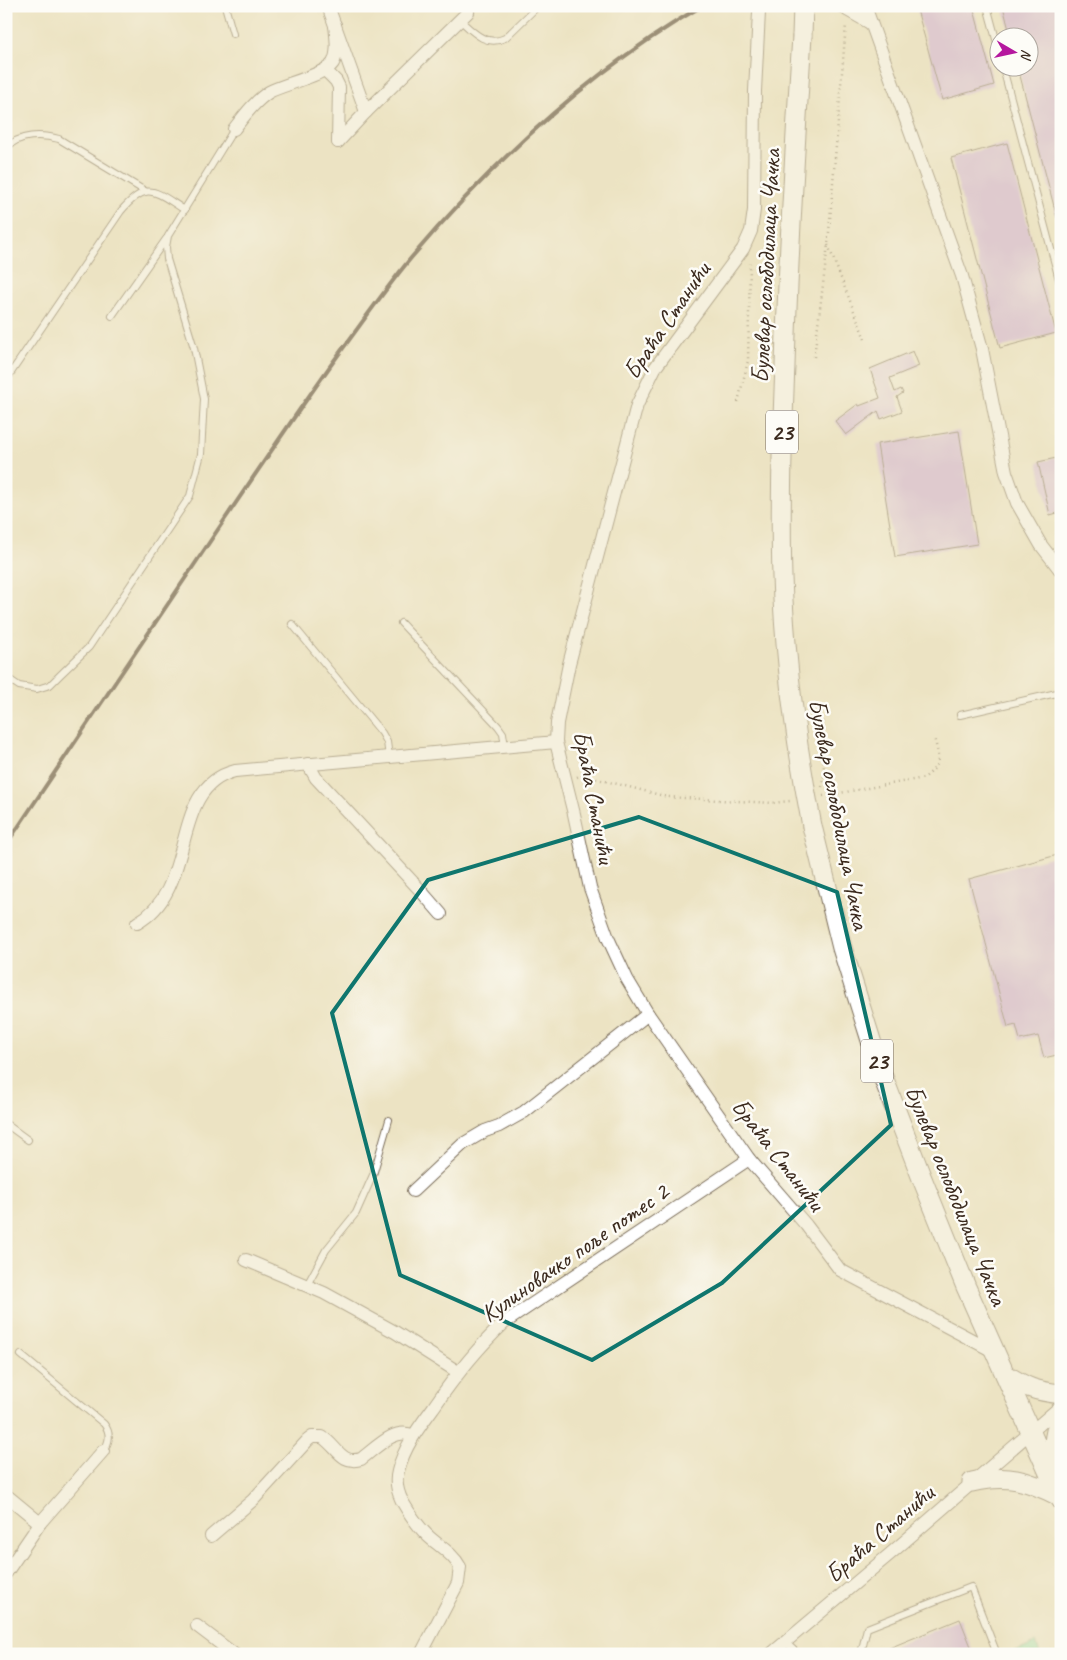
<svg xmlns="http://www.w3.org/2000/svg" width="1067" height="1660" viewBox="0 0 1067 1660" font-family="Caveat,sans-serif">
  <rect width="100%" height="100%" fill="#fdfcf7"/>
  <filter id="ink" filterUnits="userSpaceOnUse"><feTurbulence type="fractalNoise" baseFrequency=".02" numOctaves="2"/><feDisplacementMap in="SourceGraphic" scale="10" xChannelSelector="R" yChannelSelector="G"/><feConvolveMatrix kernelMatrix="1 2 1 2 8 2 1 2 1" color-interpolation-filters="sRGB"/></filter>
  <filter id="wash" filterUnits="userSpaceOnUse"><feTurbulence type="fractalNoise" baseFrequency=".0096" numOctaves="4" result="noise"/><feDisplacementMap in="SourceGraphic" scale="20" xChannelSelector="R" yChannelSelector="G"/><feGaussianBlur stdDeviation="1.12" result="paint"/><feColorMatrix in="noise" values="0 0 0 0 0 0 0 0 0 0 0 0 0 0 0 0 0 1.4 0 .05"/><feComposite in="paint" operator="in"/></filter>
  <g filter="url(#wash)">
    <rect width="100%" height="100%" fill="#ece3c3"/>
    <polygon fill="#86e1a7" stroke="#608662" points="1036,1643 1040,1654 1014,1654 1015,1652"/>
    <g id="blocks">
      <g fill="#ceacdb">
        <polygon points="916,6 973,6 994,85 942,100"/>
        <polygon points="1003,6 1061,6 1061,217 1057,218 1018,68 1030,68 1030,38 1011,38"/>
        <polygon points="1007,143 1056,333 1000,348 951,158"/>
        <polygon points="913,351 919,366 890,378 895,392 901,389 903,393 897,397 902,411 881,419 878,411 846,435 835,421 858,404 859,406 880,398 870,369"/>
        <polygon points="959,431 977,544 895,557 877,444"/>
        <polygon points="1061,457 1061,512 1050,515 1038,462"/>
        <polygon points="1061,854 1061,1054 1044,1058 1038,1036 1020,1040 1016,1025 1008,1027 969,879"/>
        <polygon points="960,1619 974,1654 877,1654 877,1653"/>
      </g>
    </g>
  </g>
  <g filter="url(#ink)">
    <use href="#blocks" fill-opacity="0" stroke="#796b58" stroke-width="1"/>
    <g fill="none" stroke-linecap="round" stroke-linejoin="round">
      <g stroke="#796b58" stroke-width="8">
        <g id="lane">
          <polyline points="225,6 233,34"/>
          <polyline points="987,6 1000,54"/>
          <path d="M460,20c13,12 26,27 45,18l33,-32"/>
          <polyline points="1003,68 1061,287"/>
          <path d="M6,148c14,-14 35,-14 53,-9l86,52"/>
          <polyline points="112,316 166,239"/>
          <path d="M6,380l115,-169c27,-31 33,-20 64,-1"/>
          <polyline points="401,623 498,726 503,733 505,747"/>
          <polyline points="292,624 382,733 387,742 389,757"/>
          <polyline points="6,677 19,686 37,689 50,685 60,675 89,647 190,496 201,454 204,399 194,348 167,259 166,247 168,236 234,129"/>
          <polyline points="960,715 1061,692"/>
          <polyline points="6,1124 28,1140"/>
          <polyline points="307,1285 326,1250 356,1213 373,1175 389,1120"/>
          <path d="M21,1355l83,69c7,9 6,18 -1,27"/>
          <polyline points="785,1642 798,1654"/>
          <polyline points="861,1654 867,1628 971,1587 997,1654"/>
        </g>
      </g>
      <g stroke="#796b58" stroke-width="14">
        <g id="street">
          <polyline points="328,6 366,112"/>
          <polyline points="761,6 759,12 755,91 754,210 751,231 743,249 655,368 637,405 569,664 557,723 556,742 574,814 590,888 608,938 627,979 648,1014 749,1159 806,1225 840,1270 993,1351"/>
          <polyline points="844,6 847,10 870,23"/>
          <polyline points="865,6 962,276 982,349 1006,472 1017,503 1041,545 1061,571"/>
          <polyline points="325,70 336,81 339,87 338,142"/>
          <path d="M234,129c10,-13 21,-28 35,-37 15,-8 56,-17 64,-29 6,-11 3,-27 2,-38"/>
          <polyline points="338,142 366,112 468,12 466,6"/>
          <polyline points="308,764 316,778 421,891 441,914"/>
          <path d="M137,923c62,-34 30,-135 98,-152l321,-29"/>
          <polyline points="413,1191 463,1144 485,1131 499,1126 524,1112 648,1014"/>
          <polyline points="246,1260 324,1293 395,1332 458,1372"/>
          <polyline points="6,1495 40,1523"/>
          <path d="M211,1536l42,-36 55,-60 4,-3h10c15,9 19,28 39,22 14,-10 34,-33 52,-23"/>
          <polyline points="6,1573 40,1523 103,1451"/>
          <polyline points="197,1626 234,1654"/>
          <path d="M421,1654l37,-71 2,-16c-7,-14 -23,-22 -33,-32 -10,-10 -18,-22 -25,-34 -5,-10 -7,-19 -4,-30 6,-24 21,-44 35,-63 22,-32 43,-59 71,-85l245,-164"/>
          <polyline points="771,1654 890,1554 1061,1406"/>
        </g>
      </g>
      <g stroke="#796b58" stroke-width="21">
        <g id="primary">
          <polyline points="802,36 803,6"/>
          <polyline points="812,826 842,948 880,1069 921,1176 966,1287 1061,1500"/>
          <path d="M1005,1374c22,14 30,17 56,20"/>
          <path d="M1056,1475c-3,-23 -4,-38 5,-60"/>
          <path d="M972,1482c36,-8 55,-2 87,14"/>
        </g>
      </g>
      <g stroke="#796b58" stroke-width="2.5" stroke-dasharray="1 4" stroke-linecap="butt">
        <polyline points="828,245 865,339"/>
        <polyline points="814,357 828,244 846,24"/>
        <polyline points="738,402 748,361 750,263"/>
        <polyline points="577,777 582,775 668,797 772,803 790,801"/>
        <polyline points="822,787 824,780 823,721"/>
        <path d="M823,796l101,-18c17,-13 16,-20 10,-40"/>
      </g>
      <use href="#lane" stroke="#fff" stroke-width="6"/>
      <use href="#street" stroke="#fff" stroke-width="12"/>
      <use href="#primary" stroke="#fff" stroke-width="19"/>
      <path stroke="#3b2a1e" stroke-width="4" d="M6,845c73,-109 146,-217 219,-326 38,-56 76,-113 116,-168 23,-31 45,-63 70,-93 83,-97 180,-188 291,-252"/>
      <g stroke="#796b58" stroke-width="21" stroke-linecap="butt">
        <path id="primary-bridge" d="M802,36c-7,110 -14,220 -17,330 -3,70 -5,141 -3,211 3,84 14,167 30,249"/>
      </g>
      <use href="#primary-bridge" stroke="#fff" stroke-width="19"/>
    </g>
  </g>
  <path d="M0 0H1067V1660H0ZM639,817l198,75 54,233 -169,158 -130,77 -192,-85 -68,-262 96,-133z" fill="#ece3c3" fill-opacity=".55" fill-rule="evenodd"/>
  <path fill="none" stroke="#0f766e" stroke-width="4" stroke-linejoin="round" d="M639,817l198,75 54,233 -169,158 -130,77 -192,-85 -68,-262 96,-133z"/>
  <g text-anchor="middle" stroke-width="5" stroke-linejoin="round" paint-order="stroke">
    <g fill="#fdfcf7" stroke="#75695f" stroke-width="1">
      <rect x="766" y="410.5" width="32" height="43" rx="4"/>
      <rect x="861" y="1039.5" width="32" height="43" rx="4"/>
    </g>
    <g font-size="24" font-weight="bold" fill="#3b2a1e">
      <text x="782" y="440">23</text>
      <text x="877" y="1069">23</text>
    </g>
    <g font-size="25" fill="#3b2a1e" stroke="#fdfcf7">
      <text transform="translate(765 266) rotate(-87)" y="9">Булевар ослободилаца Чачка</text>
      <text transform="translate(666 320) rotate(-56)" y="9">Браћа Станићи</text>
      <text transform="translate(595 797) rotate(79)" y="9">Браћа Станићи</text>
      <text transform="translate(840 814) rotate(79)" y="9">Булевар ослободилаца Чачка</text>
      <text transform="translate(779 1154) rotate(52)" y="9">Браћа Станићи</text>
      <text transform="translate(957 1195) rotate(68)" y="9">Булевар ослободилаца Чачка</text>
      <text transform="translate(574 1252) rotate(-35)" y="9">Кулиновачко поље потес 2</text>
      <text transform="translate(879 1533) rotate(-41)" y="9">Браћа Станићи</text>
    </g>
  </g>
  <rect width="1067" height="1660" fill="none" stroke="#fdfcf7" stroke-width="25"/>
  <g transform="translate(1014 52) rotate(99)"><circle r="24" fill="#fdfcf7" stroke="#afa8a0"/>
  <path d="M0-4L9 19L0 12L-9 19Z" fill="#b5179e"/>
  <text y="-8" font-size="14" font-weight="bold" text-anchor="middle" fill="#3b2a1e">N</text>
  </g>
</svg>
